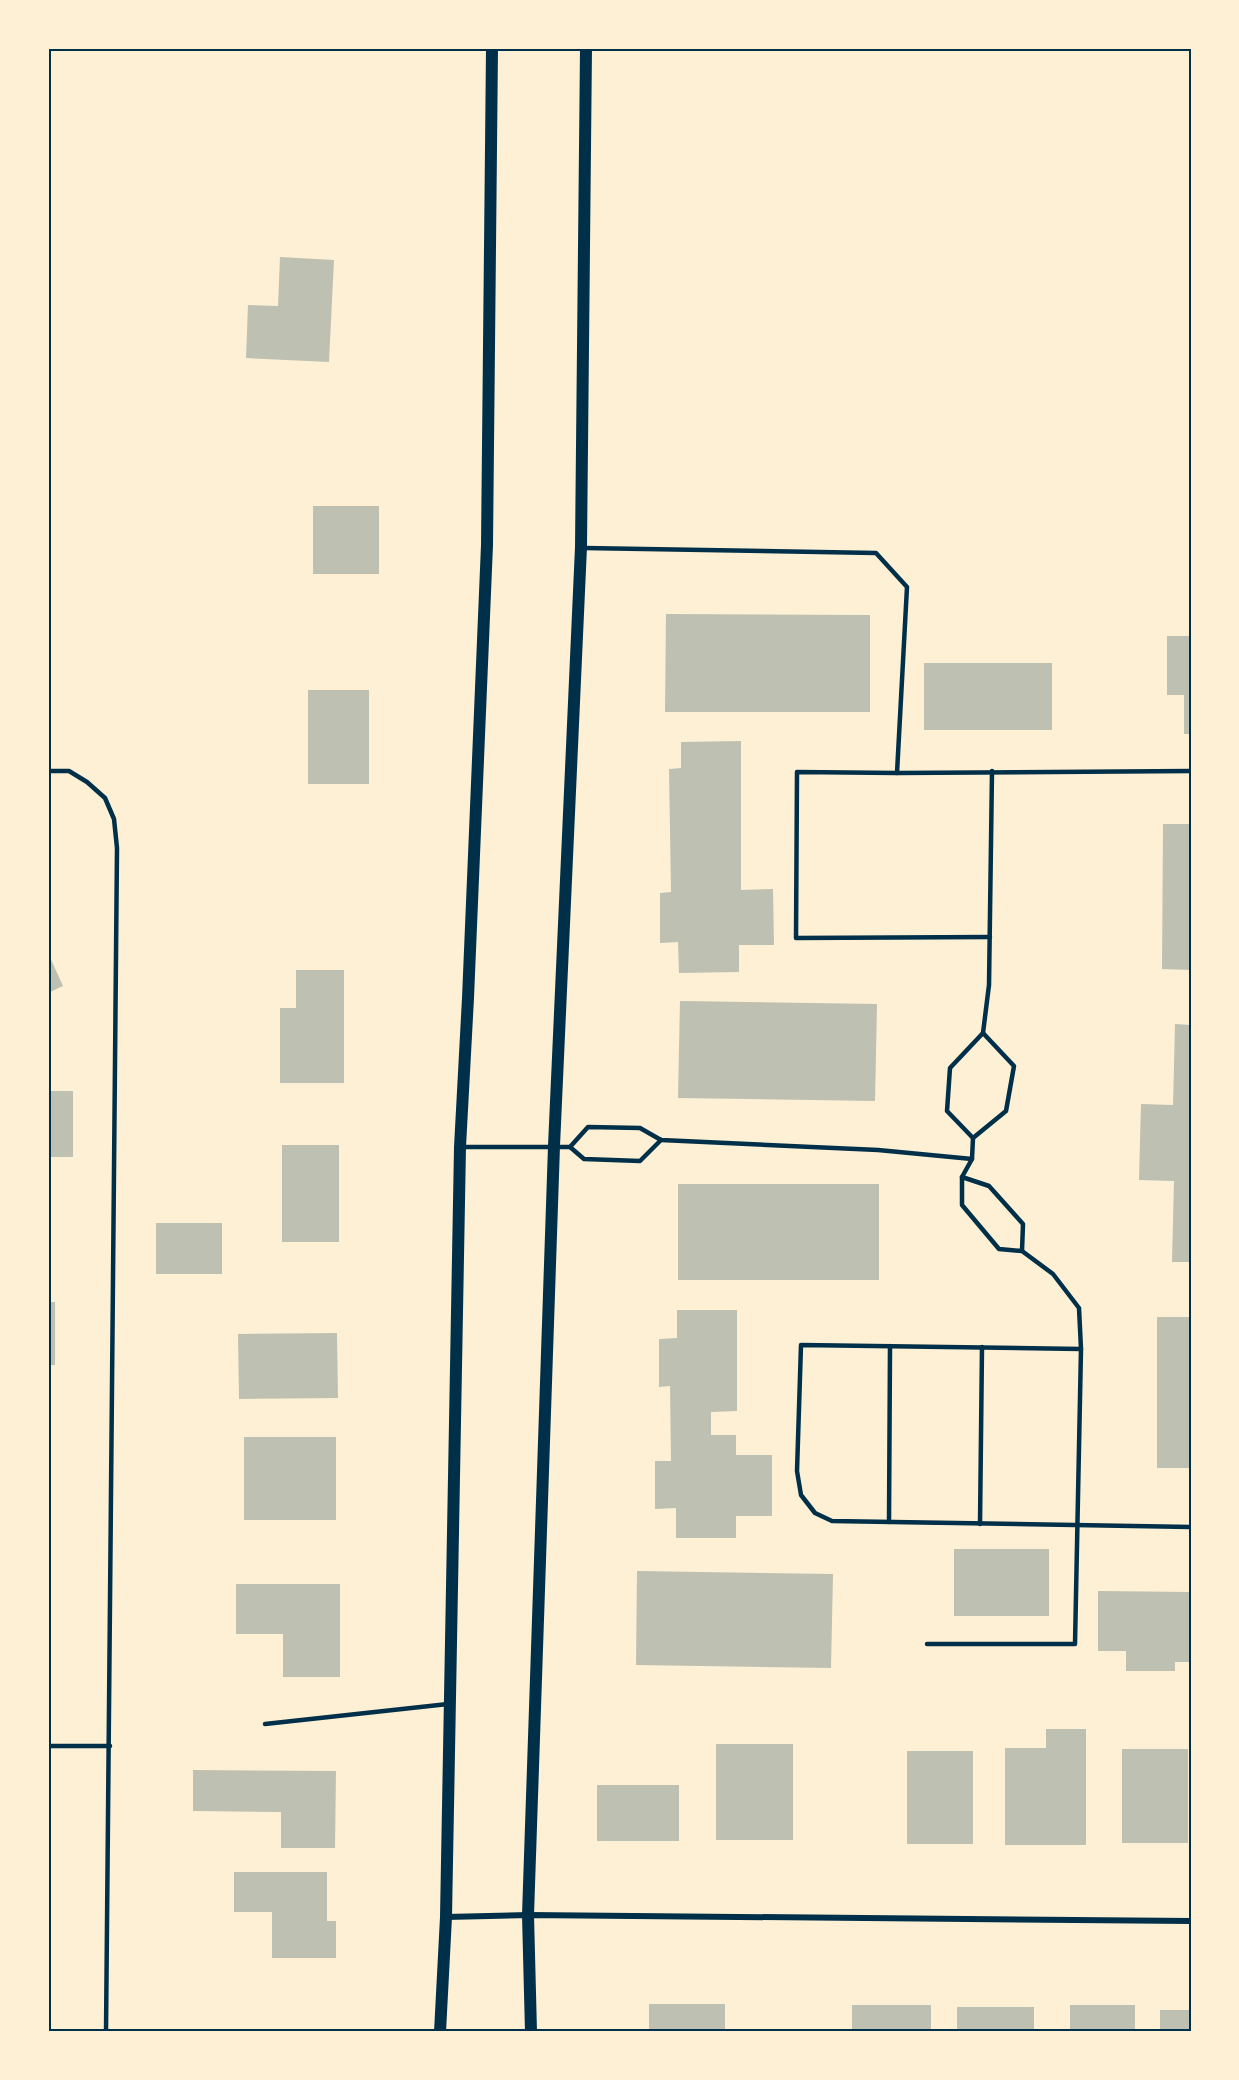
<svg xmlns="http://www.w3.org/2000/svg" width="1239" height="2080" viewBox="0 0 1239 2080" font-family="'Noto Sans',sans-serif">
  <rect width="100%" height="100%" fill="#fdf0d5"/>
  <g fill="#bec0b2">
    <polygon points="280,257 334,260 329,362 246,358 248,305 278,306"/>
    <rect x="313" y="506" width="66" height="68"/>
    <polygon points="666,614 870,615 870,712 665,712"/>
    <polygon points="1167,636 1191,636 1191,734 1184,734 1184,695 1167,695"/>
    <rect x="924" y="663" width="128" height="67"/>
    <rect x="308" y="690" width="61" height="94"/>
    <polygon points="741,741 741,890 773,889 774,945 739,945 739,972 679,973 678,942 660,943 660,893 671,892 669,769 681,768 681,742"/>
    <polygon points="1163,824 1191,824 1191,970 1162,969"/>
    <polygon points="48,953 63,986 48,993"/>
    <polygon points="296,970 344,970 344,1083 280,1083 280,1008 296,1008"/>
    <polygon points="680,1001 877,1004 875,1101 678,1098"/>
    <polygon points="1175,1024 1191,1025 1191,1262 1172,1262 1174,1181 1139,1180 1141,1104 1173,1105"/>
    <rect x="48" y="1091" width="25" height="66"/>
    <rect x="282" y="1145" width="57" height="97"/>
    <rect x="678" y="1184" width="201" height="96"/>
    <rect x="156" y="1223" width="66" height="51"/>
    <rect x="48" y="1302" width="7" height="63"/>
    <polygon points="677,1310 737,1310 737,1411 711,1412 711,1435 736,1435 736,1455 772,1455 772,1516 736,1516 736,1538 676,1538 676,1508 655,1509 655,1461 671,1461 670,1386 659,1387 659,1339 677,1338"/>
    <rect x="1157" y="1317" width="34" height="151"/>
    <polygon points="337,1333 338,1398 239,1399 238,1334"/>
    <rect x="244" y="1437" width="92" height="83"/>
    <rect x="954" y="1549" width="95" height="67"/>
    <polygon points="637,1571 833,1574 831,1668 636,1665"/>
    <polygon points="236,1584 340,1584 340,1677 283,1677 283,1634 236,1634"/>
    <polygon points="1098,1591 1191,1592 1191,1662 1175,1662 1175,1671 1126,1671 1126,1651 1098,1651"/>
    <polygon points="1046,1729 1086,1729 1086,1845 1005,1845 1005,1748 1046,1748"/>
    <rect x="716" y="1744" width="77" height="96"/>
    <rect x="1122" y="1749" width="66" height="94"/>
    <rect x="907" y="1751" width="66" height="93"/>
    <polygon points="193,1770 336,1771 335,1848 281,1848 281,1812 193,1811"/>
    <rect x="597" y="1785" width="82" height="56"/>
    <polygon points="234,1872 327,1872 327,1921 336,1921 336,1958 272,1958 272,1912 234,1912"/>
    <rect x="649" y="2004" width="76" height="28"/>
    <rect x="852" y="2005" width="79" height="27"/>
    <rect x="1070" y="2005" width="65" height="27"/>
    <rect x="957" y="2007" width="77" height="25"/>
    <rect x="1160" y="2010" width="31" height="22"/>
  </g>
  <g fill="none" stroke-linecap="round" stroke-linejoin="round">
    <g stroke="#003049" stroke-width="4.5">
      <polyline points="584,548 876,553 907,587 897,773 1191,771"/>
      <polyline points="48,771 69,771 87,782 105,798 114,819 117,848 106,2032"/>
      <polyline points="897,773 797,772 796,938 990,937"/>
      <polyline points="973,1138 1006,1111 1014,1066 983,1033"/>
      <polyline points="461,1147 570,1147 584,1159 640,1161 661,1140"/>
      <polyline points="570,1147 588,1127 640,1128 661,1140 878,1150 972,1159"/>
      <polyline points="962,1177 989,1186 1023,1224 1022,1251"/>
      <polyline points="1081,1349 801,1345 797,1471 801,1495 815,1513 832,1521 1191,1527"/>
      <polyline points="889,1522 890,1346"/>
      <polyline points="980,1524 982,1347"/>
      <polyline points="927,1644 1075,1644 1081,1349 1079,1308 1053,1274 1022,1251 999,1249 962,1205 962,1177 972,1159 973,1138 947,1111 950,1068 983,1033 989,985 992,771"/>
      <polyline points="265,1724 448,1704"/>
      <polyline points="48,1746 110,1746"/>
    </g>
    <polyline stroke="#003049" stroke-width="6" points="446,1917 528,1915 1191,1921"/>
    <g stroke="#003049" stroke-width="12">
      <polyline points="440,2032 446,1917 460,1147 468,998 487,545 492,48"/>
      <polyline points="531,2032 528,1915 554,1146 581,547 586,48"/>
    </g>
  </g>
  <rect width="1239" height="2080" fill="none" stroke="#fdf0d5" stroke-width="99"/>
  <rect x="50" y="50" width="1140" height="1980" fill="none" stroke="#003049" stroke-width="2"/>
</svg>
